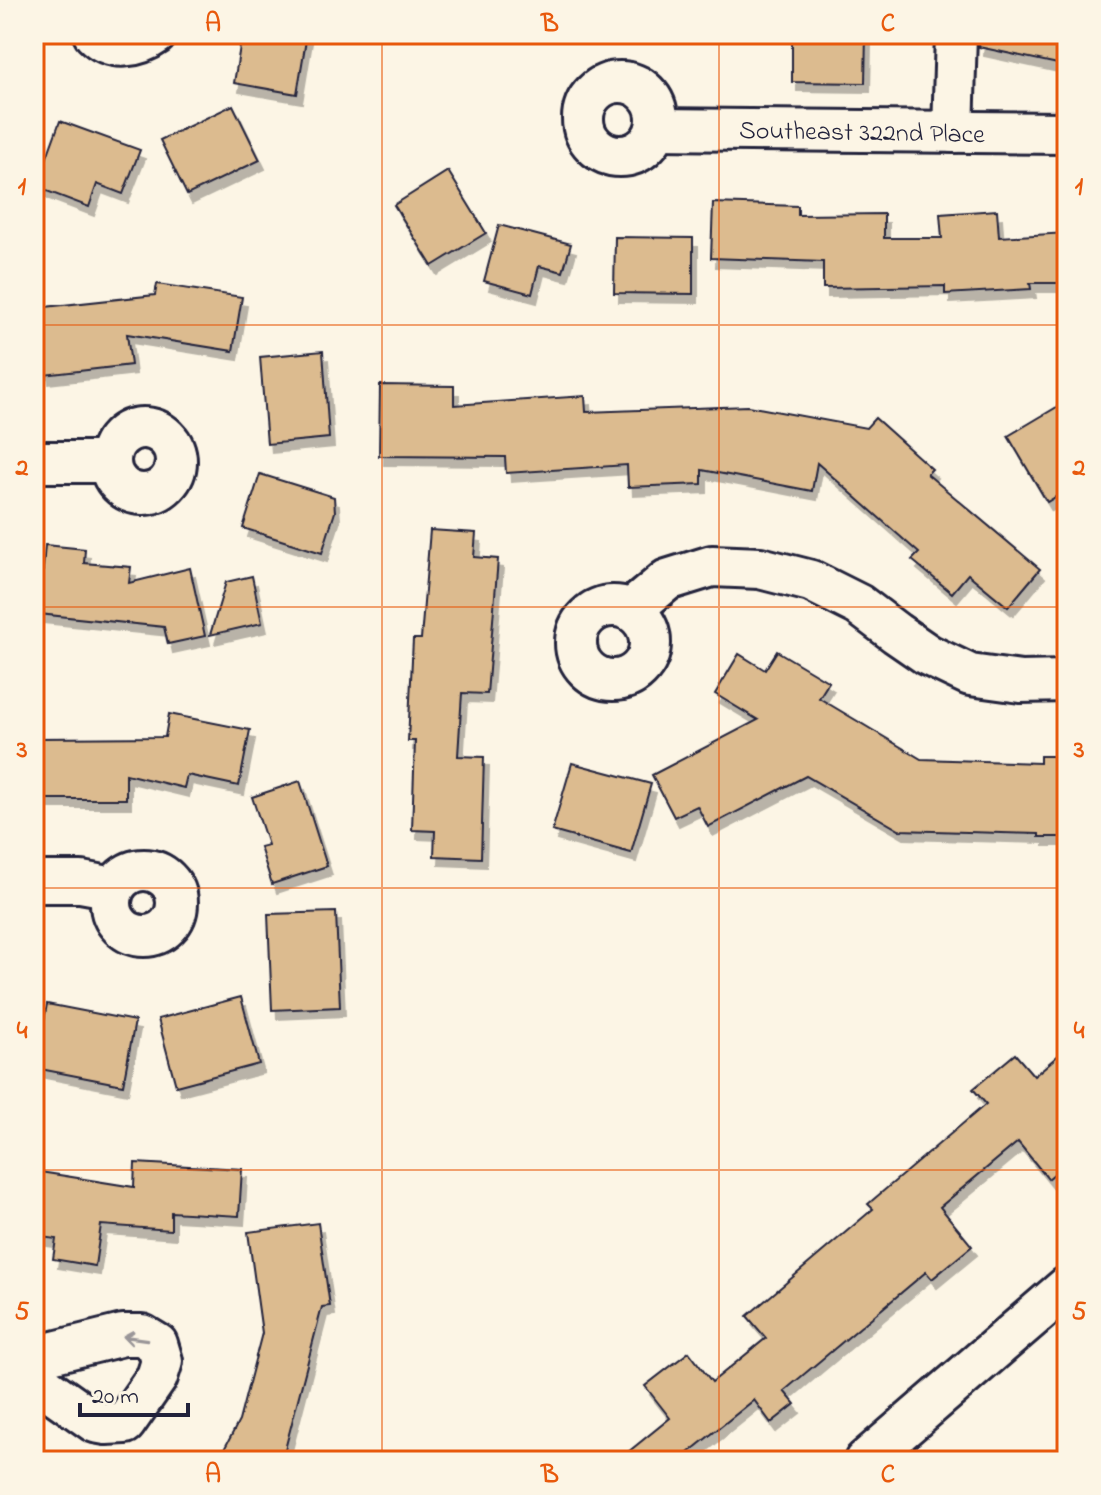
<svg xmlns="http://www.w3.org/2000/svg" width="1101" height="1495" viewBox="0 0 1101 1495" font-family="'Indie Flower',sans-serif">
  <defs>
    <filter id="shadow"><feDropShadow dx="5" dy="9" stdDeviation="0" flood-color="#0004"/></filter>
  </defs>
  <rect width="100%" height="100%" fill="#fcf5e5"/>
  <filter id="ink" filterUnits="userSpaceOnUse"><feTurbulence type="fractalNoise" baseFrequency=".0125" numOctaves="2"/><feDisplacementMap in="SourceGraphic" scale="16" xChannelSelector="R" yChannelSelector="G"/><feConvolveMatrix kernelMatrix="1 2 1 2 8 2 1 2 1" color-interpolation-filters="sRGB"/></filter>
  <g filter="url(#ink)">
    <g fill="#dcbb8f" stroke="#22223b" stroke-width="2" filter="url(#shadow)">
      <polygon points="242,34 307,34 297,94 234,83"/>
      <polygon points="792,34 866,34 865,83 792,82"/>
      <polygon points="980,34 1067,34 1067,66 979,47"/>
      <polygon points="233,105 260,160 187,195 160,140"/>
      <polygon points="60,121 140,150 123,194 97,184 89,207 36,187"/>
      <polygon points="448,171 486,233 432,266 394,205"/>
      <polygon points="713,203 798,206 798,215 884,214 884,238 942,238 940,214 997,210 999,237 1067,233 1067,283 1030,283 1031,289 945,294 945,286 823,288 823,262 711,258"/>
      <polygon points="499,225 571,244 563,272 539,266 532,294 484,281"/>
      <polygon points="615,237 693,238 693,294 614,293"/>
      <polygon points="157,284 242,297 233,351 127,334 131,365 44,375 36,308 155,295"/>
      <polygon points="323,351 329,438 267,444 260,357"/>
      <polygon points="380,385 454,386 454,405 585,396 586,412 748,406 866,428 875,418 932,469 927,474 1040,569 1008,607 968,574 952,593 912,560 919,553 817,463 812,491 702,470 702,484 628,487 627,465 506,473 505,457 379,456"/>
      <polygon points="1067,401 1067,490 1047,502 1008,436"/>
      <polygon points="260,474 334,497 335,512 322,553 243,528"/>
      <polygon points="430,530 476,533 474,557 498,559 487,694 462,693 458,756 484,757 481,858 434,856 435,831 412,830 415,741 408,741 413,639 421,639"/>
      <polygon points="45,545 85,549 84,563 131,567 129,583 190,568 205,636 168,644 164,627 39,614"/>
      <polygon points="252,576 262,623 210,635 226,582"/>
      <polygon points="777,651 829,682 819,698 921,759 1040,763 1040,756 1067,756 1067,837 1039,837 1039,834 899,830 806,776 708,827 697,806 674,817 652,775 758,720 715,694 739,654 765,670"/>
      <polygon points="169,714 250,730 239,786 187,775 184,788 126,774 126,799 38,799 38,738 165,737"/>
      <polygon points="572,763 651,784 631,853 552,831"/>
      <polygon points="300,781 327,866 272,884 260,847 268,845 252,797"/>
      <polygon points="336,912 340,1007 272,1010 268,914"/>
      <polygon points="241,997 259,1064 176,1086 158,1019"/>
      <polygon points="47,1004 135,1021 123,1085 35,1068"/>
      <polygon points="1067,1048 1067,1163 1048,1179 1018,1142 940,1207 972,1246 932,1279 926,1272 784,1391 795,1404 771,1423 754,1400 678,1461 617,1461 670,1418 645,1386 689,1352 712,1382 766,1338 747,1316 873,1209 868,1204 986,1104 973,1089 1015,1054 1034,1076"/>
      <polygon points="135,1163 242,1169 239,1216 171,1212 171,1230 101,1225 95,1266 53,1259 56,1239 34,1236 34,1171 134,1187"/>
      <polygon points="318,1223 330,1306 322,1307 282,1461 218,1461 239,1421 262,1333 248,1232"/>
    </g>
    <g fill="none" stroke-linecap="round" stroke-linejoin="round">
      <g stroke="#22223b" stroke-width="46">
        <g id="minor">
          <path d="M94,34c18,18 44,13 62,0"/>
          <circle cx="620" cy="119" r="37"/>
          <polyline points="656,129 1067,133"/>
          <polyline points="953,132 956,34"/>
          <circle cx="143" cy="461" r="33"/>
          <polyline points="34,462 110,462"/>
          <circle cx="613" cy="643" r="37"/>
          <polyline points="631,610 667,580 712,566 760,568 811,581 859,605 896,633 928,655 970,675 1021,682 1067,681"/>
          <circle cx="144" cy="903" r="33"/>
          <polyline points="34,882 81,882 114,888"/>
          <polyline points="34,1357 123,1335 142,1335 157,1344 162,1361 157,1377 125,1423 106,1424 95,1422 34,1379"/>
          <polyline points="865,1461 1067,1287"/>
        </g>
      </g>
      <use href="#minor" stroke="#fcf5e5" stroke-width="40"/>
    </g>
    <defs><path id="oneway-shaft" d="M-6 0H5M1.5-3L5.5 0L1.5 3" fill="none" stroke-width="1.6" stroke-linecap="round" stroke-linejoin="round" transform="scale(2)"/></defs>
    <use stroke="#9a9698" href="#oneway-shaft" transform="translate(135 1338) rotate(-172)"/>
  </g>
  <path fill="none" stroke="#e8590c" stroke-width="2" stroke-opacity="0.55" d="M382,34v1427M719,34v1427M34,325h1033M34,607h1033M34,888h1033M34,1170h1033"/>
  <g text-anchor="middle" stroke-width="6" stroke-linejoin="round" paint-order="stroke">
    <g font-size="26" fill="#22223b" stroke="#fcf5e5">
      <text transform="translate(862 131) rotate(1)" y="9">Southeast 322nd Place</text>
    </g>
  </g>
  <rect width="1101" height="1495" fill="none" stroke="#fcf5e5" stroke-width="88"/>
  <path d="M80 1403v12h108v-12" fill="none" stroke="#22223b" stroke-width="4"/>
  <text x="92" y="1403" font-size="24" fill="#22223b" stroke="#fcf5e5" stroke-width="6" paint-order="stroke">20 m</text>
  <rect x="44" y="44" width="1013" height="1407" fill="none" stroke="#e8590c" stroke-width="3"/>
  <g font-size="26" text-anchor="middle" font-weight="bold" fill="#e8590c">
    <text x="213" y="31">A</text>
    <text x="550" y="31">B</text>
    <text x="888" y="31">C</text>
    <text x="22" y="194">1</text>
    <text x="1079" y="194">1</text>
    <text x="22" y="475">2</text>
    <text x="1079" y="475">2</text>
    <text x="22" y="757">3</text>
    <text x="1079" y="757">3</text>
    <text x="22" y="1038">4</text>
    <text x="1079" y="1038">4</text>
    <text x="22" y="1319">5</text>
    <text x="1079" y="1319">5</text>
    <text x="213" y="1482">A</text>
    <text x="550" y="1482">B</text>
    <text x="888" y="1482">C</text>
  </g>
</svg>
